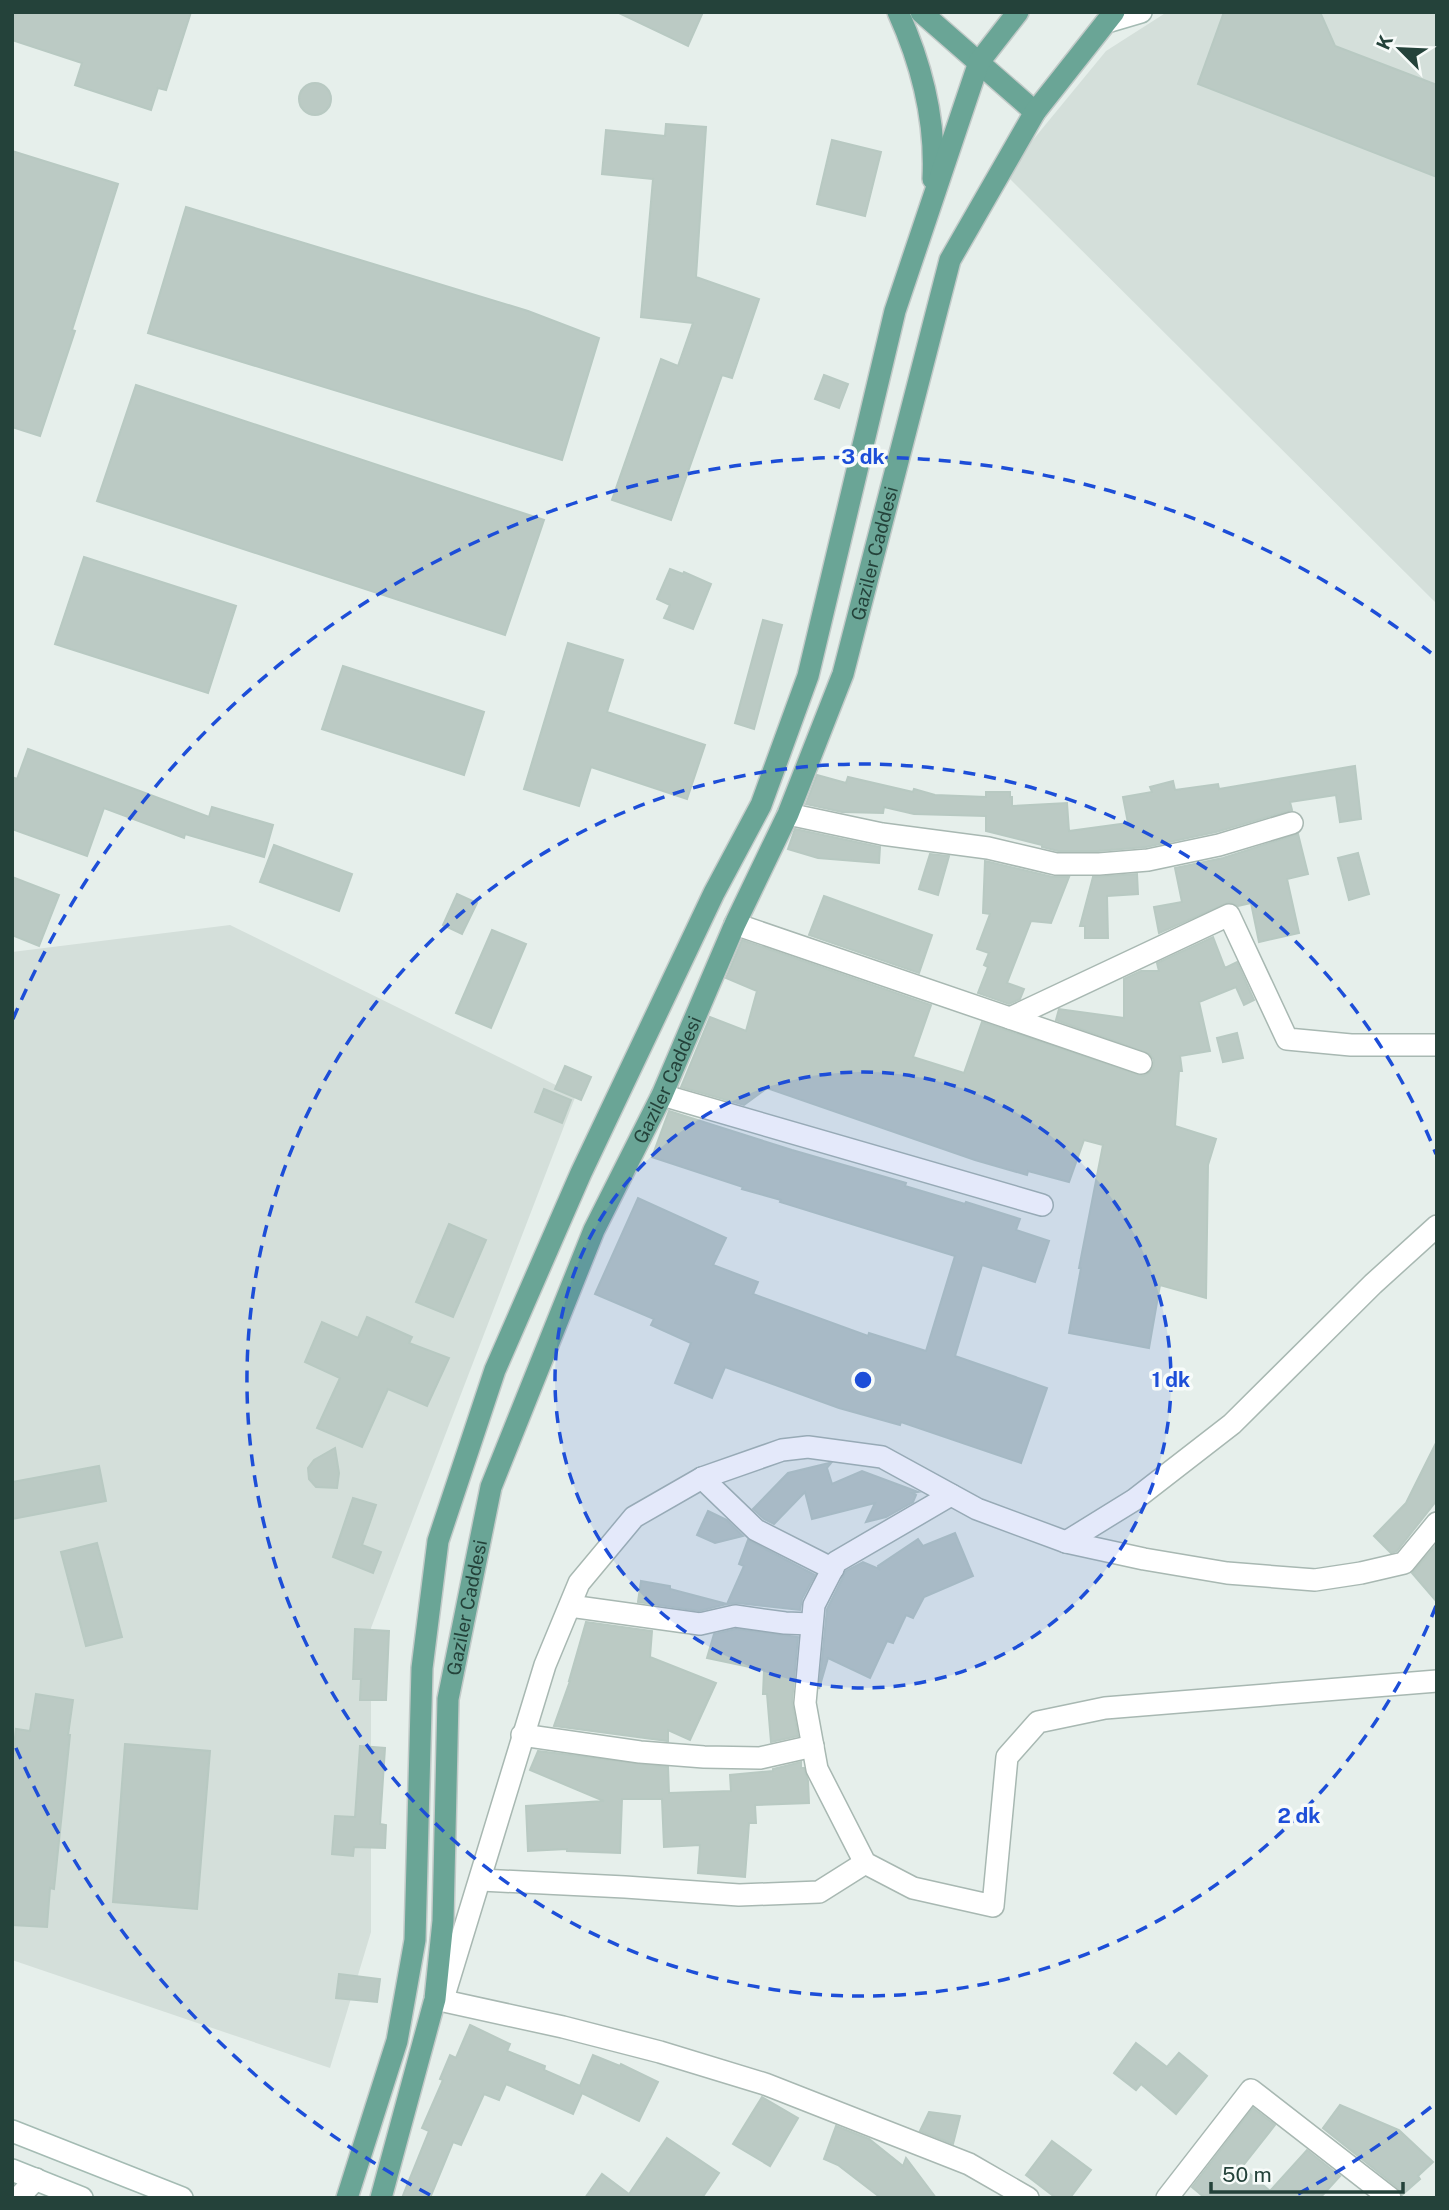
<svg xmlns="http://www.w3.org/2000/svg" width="1449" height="2210" viewBox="0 0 1449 2210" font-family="'Public Sans',sans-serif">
  <rect width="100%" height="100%" fill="#e6efeb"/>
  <g fill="#d4dfda">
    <polygon points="1167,12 1437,12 1437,604 1005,174 1106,51"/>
    <polygon points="230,925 576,1095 371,1628 371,1932 330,2068 12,1960 12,952"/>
  </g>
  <g fill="#bbcac4" stroke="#b8c9c2" stroke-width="2">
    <polygon points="12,12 191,12 166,90 158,88 151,110 75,85 82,63 12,40"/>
    <polygon points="617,12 703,12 688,46"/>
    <polygon points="1224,12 1320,12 1335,46 1437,85 1437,177 1198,84"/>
    <circle cx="315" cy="99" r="16"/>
    <polygon points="666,124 706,127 696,277 759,299 732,378 722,375 671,520 612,500 661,359 678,366 693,323 641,317 653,179 602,174 606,130 665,136"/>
    <polygon points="832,140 881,152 865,216 817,204"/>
    <polygon points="12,151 118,184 72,330 75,331 40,436 12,427"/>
    <polygon points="186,207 528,311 599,338 562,460 148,333"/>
    <polygon points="824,375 848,384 839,408 815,399"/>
    <polygon points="136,385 544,520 505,635 97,501"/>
    <polygon points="84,557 236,606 208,693 55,644"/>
    <polygon points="670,569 683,574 684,572 711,584 693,629 664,618 670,605 657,599"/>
    <polygon points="763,620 782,625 754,729 735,723"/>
    <polygon points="568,643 623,660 607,712 705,745 687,799 591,767 579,806 524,789"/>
    <polygon points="343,666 484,712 464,775 322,729"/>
    <polygon points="28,749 209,817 212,807 273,825 264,857 185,834 184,838 104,808 87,856 12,829 12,777 17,779"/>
    <polygon points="1355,766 1361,819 1340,822 1336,795 1290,802 1292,810 1216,832 1146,847 1098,851 1058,851 1042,847 1042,845 986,831 986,816 914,814 884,807 883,813 842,812 806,804 817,775 846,783 848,777 913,792 914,789 935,795 986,797 986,792 1010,792 1010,797 1012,797 1012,806 1067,803 1069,831 1128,823 1123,797 1152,792 1150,787 1173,781 1175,790 1218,784 1219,789"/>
    <polygon points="795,829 880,847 879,863 818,858 788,849"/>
    <polygon points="1298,834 1308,874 1287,879 1299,933 1259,942 1251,903 1238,906 1229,902 1159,933 1154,907 1182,902 1175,868 1223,858"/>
    <polygon points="274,845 352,874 339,911 260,882"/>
    <polygon points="1358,853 1369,894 1349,900 1338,858"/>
    <polygon points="930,854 949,856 938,895 919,889"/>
    <polygon points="985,861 1053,877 1069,877 1051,923 1031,921 1007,983 1024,989 1020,999 1009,1004 978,993 988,967 984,965 989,953 977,949 990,914 983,913"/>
    <polygon points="1137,874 1138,894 1107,896 1108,938 1085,938 1085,926 1080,926 1093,877"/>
    <polygon points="12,877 59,895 39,946 12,935"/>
    <polygon points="457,894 477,903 462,934 443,925"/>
    <polygon points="824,896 932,935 919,973 809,935"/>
    <polygon points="492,930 526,944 491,1028 456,1013"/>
    <polygon points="1213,937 1225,968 1237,962 1254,1000 1244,1005 1236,987 1199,1002 1210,1051 1180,1056 1182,1071 1179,1071 1175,1126 1216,1139 1208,1165 1206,1298 1160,1285 1149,1348 1069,1333 1081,1268 1079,1268 1103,1145 1084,1140 1069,1182 1028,1171 1027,1175 975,1160 767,1088 744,1105 681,1087 710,1017 746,1031 757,991 726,978 742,940 931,1005 913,1057 964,1073 982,1022 1143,1076 1149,1073 1153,1068 1154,1060 1150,1054 1056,1020 1059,1009 1124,1018 1124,979 1141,971 1159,971 1157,963"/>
    <polygon points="1237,1033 1243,1058 1223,1062 1217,1038"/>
    <polygon points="565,1066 591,1077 581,1100 555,1089"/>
    <polygon points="544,1089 571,1100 562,1123 535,1112"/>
    <polygon points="669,1111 792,1150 906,1183 905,1186 965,1204 966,1202 1020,1219 1016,1230 1049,1241 1035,1282 982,1265 955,1356 1047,1388 1021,1463 901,1422 900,1425 839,1408 725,1367 712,1398 675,1383 691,1343 651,1325 654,1319 595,1294 638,1198 726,1238 713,1265 758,1282 753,1294 868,1336 869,1333 926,1351 955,1256 780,1202 781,1200 742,1189 743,1187 652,1157"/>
    <polygon points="449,1224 486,1240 453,1317 416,1302"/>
    <polygon points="367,1317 412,1337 409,1343 449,1358 427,1406 388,1389 362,1447 317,1428 340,1378 305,1362 322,1322 358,1338"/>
    <polygon points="1437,1441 1437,1500 1397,1551 1391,1553 1374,1536 1406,1503"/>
    <polygon points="335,1448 339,1473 337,1488 316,1487 309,1479 308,1468 314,1460"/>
    <polygon points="829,1463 831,1463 827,1468 832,1484 862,1471 918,1492 912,1493 916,1495 913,1502 886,1517 866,1522 875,1503 812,1519 805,1492 774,1524 764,1519 753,1509 788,1473"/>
    <polygon points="99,1466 106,1501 12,1519 12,1482"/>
    <polygon points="353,1498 376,1505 362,1545 381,1552 373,1573 333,1557"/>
    <polygon points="708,1511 727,1520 743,1536 715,1543 697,1535"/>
    <polygon points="955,1533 973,1576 924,1597 913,1618 906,1615 893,1643 887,1641 870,1678 828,1658 819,1689 827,1609 846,1571 863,1562 879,1569 878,1566 918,1539 923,1546"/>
    <polygon points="748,1540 815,1575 802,1599 800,1610 737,1603 727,1604 744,1566 739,1564"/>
    <polygon points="97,1543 122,1637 86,1646 61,1552"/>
    <polygon points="1435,1546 1437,1547 1437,1602 1412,1573"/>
    <polygon points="641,1581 670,1586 670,1589 727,1604 699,1611 638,1602"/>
    <polygon points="586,1622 652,1631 650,1657 716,1683 690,1740 668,1730 668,1741 554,1726 570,1681 569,1681"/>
    <polygon points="355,1629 389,1631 386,1700 360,1700 361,1679 353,1679"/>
    <polygon points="736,1629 798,1637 792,1702 798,1736 771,1742 767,1694 763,1694 764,1670 707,1658 714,1634"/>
    <polygon points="36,1694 73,1700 68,1735 70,1735 54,1889 50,1888 47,1927 12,1925 12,1762 16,1729 30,1731"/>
    <polygon points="125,1744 210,1751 197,1909 113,1902"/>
    <polygon points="360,1746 385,1748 380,1824 386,1825 385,1848 354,1847 353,1856 332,1854 335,1816 355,1817"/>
    <polygon points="538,1751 668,1767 669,1793 731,1791 730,1775 773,1771 773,1769 801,1762 801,1768 804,1768 808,1781 809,1803 755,1805 756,1823 749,1823 745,1877 698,1873 700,1845 664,1847 662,1799 622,1799 620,1853 567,1851 567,1849 528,1851 526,1806 604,1801 530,1770"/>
    <polygon points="339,1974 380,1979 377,2002 336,1998"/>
    <polygon points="470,2025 510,2044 507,2051 545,2066 544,2070 580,2086 593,2055 620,2066 621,2064 658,2082 639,2121 582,2093 573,2114 506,2084 499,2100 484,2094 461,2145 453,2142 430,2198 402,2198 429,2131 422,2128 443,2080 440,2079 450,2055 456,2058"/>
    <polygon points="1136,2043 1167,2067 1179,2053 1207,2076 1176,2114 1141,2084 1136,2090 1114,2073"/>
    <polygon points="762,2097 798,2118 770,2166 733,2144"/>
    <polygon points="1340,2105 1399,2130 1433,2162 1418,2176 1420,2179 1402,2195 1398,2188 1323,2128"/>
    <polygon points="1253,2108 1275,2125 1242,2167 1270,2191 1307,2150 1340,2176 1320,2198 1205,2198 1192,2187"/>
    <polygon points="929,2112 960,2116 953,2144 920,2131"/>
    <polygon points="836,2126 869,2139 903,2166 906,2158 936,2198 881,2198 838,2165 824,2159"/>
    <polygon points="667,2138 719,2173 702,2198 585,2198 602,2174 629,2194"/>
    <polygon points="1052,2141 1091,2170 1070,2198 1056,2198 1026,2175"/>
  </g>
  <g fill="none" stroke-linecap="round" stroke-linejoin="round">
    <g stroke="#a8b8b2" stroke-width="24">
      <g id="street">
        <polyline points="788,814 882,834 988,848 1056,864 1099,864 1148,860 1219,845 1292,823"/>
        <polyline points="735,924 1141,1063"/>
        <polyline points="1010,1018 1229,915 1287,1039 1351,1045 1437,1045"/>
        <polyline points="662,1095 1042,1205"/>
        <polyline points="702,1478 756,1530 833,1569"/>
        <polyline points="951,1495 836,1562 814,1605 805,1703 817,1769 865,1863 913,1888 993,1906 1007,1757 1038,1722 1105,1708 1437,1681"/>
        <polyline points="1066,1542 1134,1500 1232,1424 1373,1284 1437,1226"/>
        <polyline points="570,1606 700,1624 735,1616 785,1623 811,1624"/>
        <polyline points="522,1735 640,1752 704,1757 760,1758 813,1746"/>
        <polyline points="481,1880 625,1887 739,1895 819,1892 865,1863"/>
        <polyline points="435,1999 563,2027 660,2052 765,2084 969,2164 1028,2198"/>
        <polyline points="443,1999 545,1665 579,1583 634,1517 702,1478 782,1450 808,1447 882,1457 977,1509 1066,1542 1144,1559 1227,1573 1315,1580 1361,1573 1404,1563 1437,1523"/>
        <polyline points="18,2198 36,2179"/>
        <polyline points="1167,2198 1251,2090 1390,2198"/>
      </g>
    </g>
    <g stroke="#a4bbb3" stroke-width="24">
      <g id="secondary">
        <polyline points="1107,22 1141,12"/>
        <polyline points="12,2131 182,2198"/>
        <polyline points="12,2170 82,2198"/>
      </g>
    </g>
    <g stroke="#c2cac8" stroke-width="24">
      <g id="primary">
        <path d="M898,12c24,53 38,108 35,167"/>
        <polyline points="921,12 1035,112"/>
        <polyline points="347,2198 397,2041 415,1940 422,1668 438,1541 495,1370 581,1173 714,893 761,805 808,676 895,311 979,62 1018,12"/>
        <path id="s1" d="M381,2198l54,-199 8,-78 5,-222 43,-212 103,-257 68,-135 73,-171 53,-110 55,-140 107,-414 85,-148 79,-100"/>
      </g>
    </g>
    <use href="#street" stroke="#fff" stroke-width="21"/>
    <use href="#secondary" stroke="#fff" stroke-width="21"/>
    <use href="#primary" stroke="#6aa596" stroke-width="21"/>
  </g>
  <circle cx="863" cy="1380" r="308" fill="#1d4ed8" fill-opacity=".12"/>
  <g fill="none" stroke="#1d4ed8" stroke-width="3.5" stroke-dasharray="12 9">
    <circle cx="863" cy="1380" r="308"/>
    <path d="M1436 1606A616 616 0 1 1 1436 1154"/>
    <path d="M1431 2107A923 923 0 0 1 1296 2195M430 2195A923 923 0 0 1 13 1741M13 1019A923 923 0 0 1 1431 653"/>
  </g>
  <g text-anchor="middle" stroke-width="7" stroke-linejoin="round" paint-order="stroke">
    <g font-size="19" fill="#24423a" stroke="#f7fbf9">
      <text dy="7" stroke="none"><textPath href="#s1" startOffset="1734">Gaziler Caddesi</textPath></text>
      <text dy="7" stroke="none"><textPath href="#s1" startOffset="1167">Gaziler Caddesi</textPath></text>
      <text dy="7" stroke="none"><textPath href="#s1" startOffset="600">Gaziler Caddesi</textPath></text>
    </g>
  </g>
  <circle cx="863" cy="1380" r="10" fill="#1d4ed8" stroke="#f7fbf9" stroke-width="3.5"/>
  <g font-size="21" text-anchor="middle" font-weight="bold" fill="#1d4ed8" stroke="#f7fbf9" stroke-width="7" stroke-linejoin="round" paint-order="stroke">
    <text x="863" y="464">3 dk</text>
    <text x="1171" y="1387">1 dk</text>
    <text x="1299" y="1823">2 dk</text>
  </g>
  <rect width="1449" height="2210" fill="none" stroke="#24423a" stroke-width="28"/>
  <g transform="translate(1400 49) rotate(294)" stroke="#f7fbf9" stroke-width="5" paint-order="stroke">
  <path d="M0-5L12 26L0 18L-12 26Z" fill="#24423a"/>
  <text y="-10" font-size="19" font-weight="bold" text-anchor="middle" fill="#24423a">K</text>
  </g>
  <path d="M1211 2182v10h192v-10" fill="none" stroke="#24423a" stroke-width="3.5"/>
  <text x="1222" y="2182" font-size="21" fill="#24423a" stroke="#f7fbf9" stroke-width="5" paint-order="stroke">50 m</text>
</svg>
